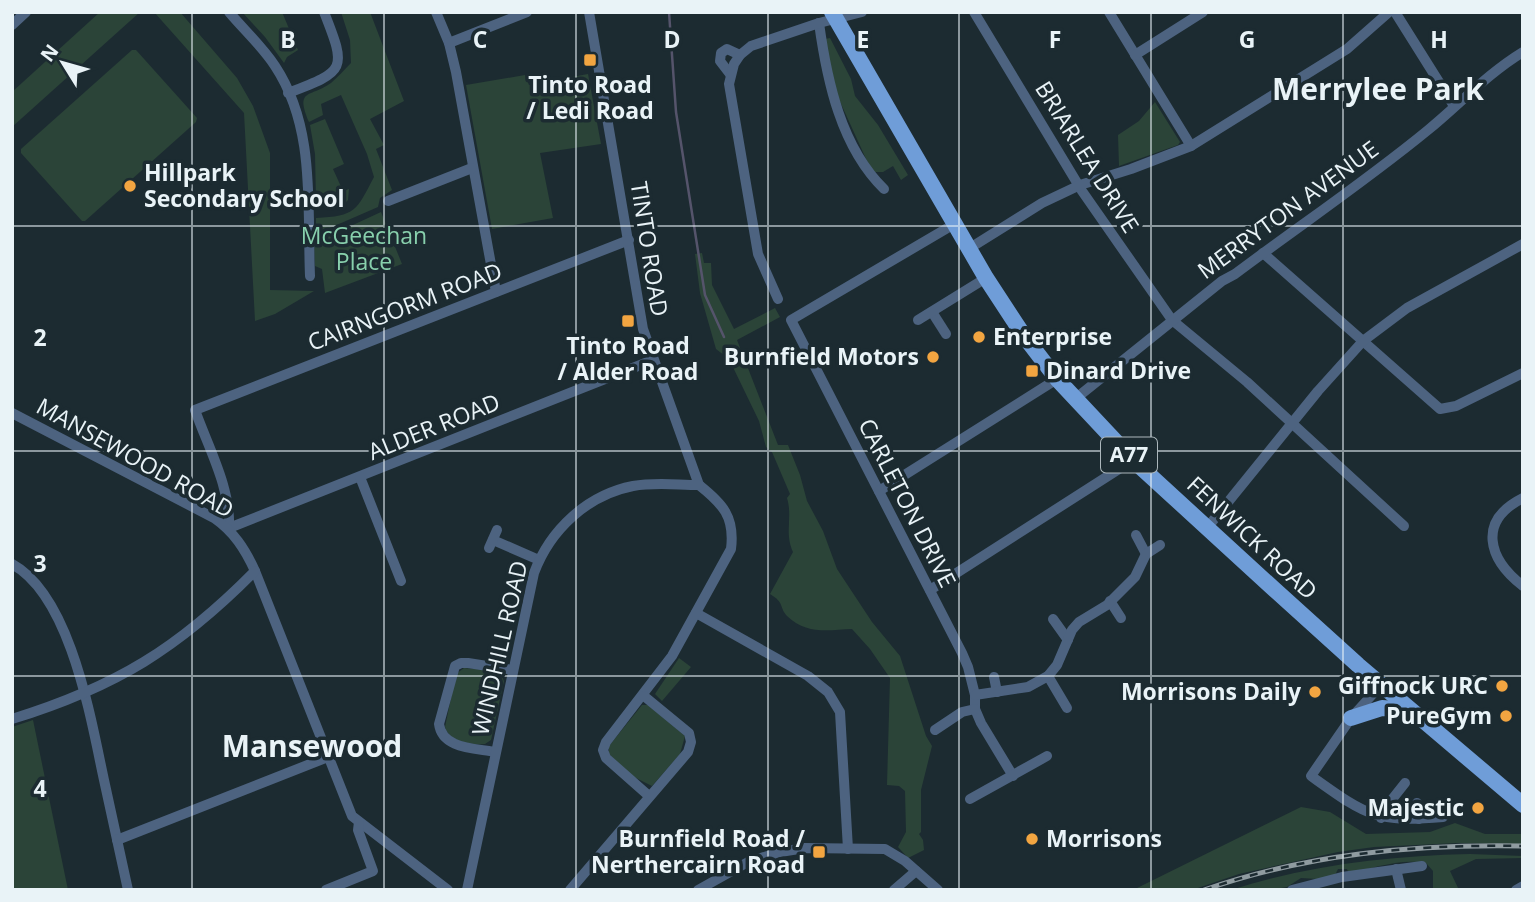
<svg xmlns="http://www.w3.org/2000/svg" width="1535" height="902" viewBox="0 0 1535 902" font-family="'Open Sans',sans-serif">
  <rect width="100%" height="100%" fill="#1c2b31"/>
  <g fill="#2b4438">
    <polygon points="100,12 140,12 12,127 12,92"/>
    <polygon points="154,12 180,12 237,78 253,106 270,153 270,290 314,291 275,314 255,321 244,113"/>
    <polygon points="242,12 282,12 298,50 287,57 284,63 265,37"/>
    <path d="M341,12h29l34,89 -34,18 14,26 -8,4 16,41 -12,8 -2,9 -62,27v-16c40,-2 40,-7 58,-41l-7,-23 -26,-59 -20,9 2,11 -14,7c-14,-34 1,-24 22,-39 7,-6 13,-13 20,-20l-1,-23z"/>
    <polygon points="830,38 851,79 855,96 878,125 908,175 901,180 893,166 883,172 872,172 837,95 825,39"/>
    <polygon points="132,50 136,50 197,118 196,122 85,221 82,221 21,153 21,149"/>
    <polygon points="588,74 601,144 540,153 553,218 492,229 466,85 525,75 529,85"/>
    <polygon points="1155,102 1180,142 1178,145 1119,166 1118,135 1139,121"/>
    <polygon points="325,119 344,164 333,169 343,191 349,189 348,200 343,205 321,205 316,200 315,154 310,125"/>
    <polygon points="381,212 402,264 325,293 322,269 315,266 314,243"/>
    <path d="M702,253l2,10h7l1,22 22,44 41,-21 5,9 -43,23 41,105h10l12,30 7,26 16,30 14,38 35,53 28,34 26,80 6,10 -11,44v42l-2,2 4,6 1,10 -16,8 -10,-11 8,-15 -1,-41 -6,-5 -12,-1 3,-107 -20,-29 -18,-20c-24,1 -45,6 -65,-13 -8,-9 -2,-13 -17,-22l23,-42c-9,-20 0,-34 -6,-54l3,-4 -18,-42 -6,-5 -7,-26 -30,-62 -13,-10 -16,-56 -5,-39z"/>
    <polygon points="679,658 691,667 662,701 655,694"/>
    <path d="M464,668c13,2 35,-1 40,13l-13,59 -6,4c-14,1 -36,-2 -40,-17l11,-53z"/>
    <polygon points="642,705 648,705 685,736 680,754 652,786 632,776 609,754 609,746"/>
    <polygon points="33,720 68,890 12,890 12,727"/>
    <polygon points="1301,807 1330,812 1366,834 1430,832 1455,823 1485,834 1523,834 1523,844 1458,843 1374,847 1338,852 1239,874 1192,890 1133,890"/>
    <path d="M1470,854l53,2v2l-47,1 -26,12 9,19h-26v-19l-7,-8c-26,-5 -53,5 -77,11l-2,-5h-9l-3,6 -17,4 -17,-1 -14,9 -17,3h-39c78,-25 157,-34 239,-36z"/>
  </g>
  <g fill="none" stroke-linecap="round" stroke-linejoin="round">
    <polyline stroke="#55546b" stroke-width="2.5" points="669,12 676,112 705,295 724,337"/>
    <g stroke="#4d6380" stroke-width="10">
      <path d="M229,12c15,18 33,34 46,54 41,62 32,139 35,210"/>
      <polyline points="436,12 449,43 456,72 496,292"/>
      <polyline points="589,12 643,329 699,485"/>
      <polyline points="974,12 1082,191 1172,320 1247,382 1404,526"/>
      <polyline points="1109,12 1191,146"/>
      <polyline points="1395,12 1454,106"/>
      <path d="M819,23c8,58 22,124 65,166"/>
      <polyline points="12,25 26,12"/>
      <polyline points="449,43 527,12"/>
      <polyline points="1135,55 1203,12"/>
      <polyline points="730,74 720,61 721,53 727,49 740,55"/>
      <path d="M288,93c58,-22 59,-23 36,-81"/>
      <polyline points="388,201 472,168"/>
      <polyline points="956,223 791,320 962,653 968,667 975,695 975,709 981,723 1013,776"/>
      <path d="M629,240l-434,170c13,37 36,78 34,118l424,-168"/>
      <polyline points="970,248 1042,203 1080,185 1131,169 1191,146 1347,49 1389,12"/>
      <polyline points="1263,253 1440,409 1456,406 1523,373"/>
      <polyline points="778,299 758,254 729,84 734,64 740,55 751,46 819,23 862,12"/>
      <polyline points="932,312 946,334"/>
      <polyline points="918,320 986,278"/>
      <path d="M1075,399l147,-118 13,-7c64,-48 131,-93 193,-144 33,-27 59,-56 95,-78"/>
      <path d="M12,413l202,105c20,14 31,31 41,53l97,245 96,74"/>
      <polyline points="360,477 401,581"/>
      <polyline points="879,491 1057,379"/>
      <path d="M1523,498c-46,23 -35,61 0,88"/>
      <polyline points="1207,528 1318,391 1363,341 1407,308 1523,244"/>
      <polyline points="1136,535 1146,554"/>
      <polyline points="493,540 539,560"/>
      <polyline points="489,548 497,530"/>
      <path d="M12,564c59,32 79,156 92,216 8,37 16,73 24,110"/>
      <polyline points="930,590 1133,460"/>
      <polyline points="1110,601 1121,618"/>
      <polyline points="696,613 808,676 828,692 840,712 848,849"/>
      <polyline points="1053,619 1068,640"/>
      <polyline points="1048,676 1067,708"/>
      <polyline points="994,677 997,692"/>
      <path d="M1381,685l-30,33 -40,58c55,39 63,47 132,41"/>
      <polyline points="975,695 1028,687 1048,676 1057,665 1072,630 1079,622 1107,605 1135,577 1146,554 1160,545"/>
      <path d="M12,719c104,-32 167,-71 243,-148"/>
      <polyline points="935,730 962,712 975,709"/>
      <path d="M495,752c-20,-4 -53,-3 -56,-28l16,-58 6,-3h7l45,7"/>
      <path d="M649,796l-43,-38 -3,-8 3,-8 66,-86 59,-107c4,-32 -8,-45 -32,-64"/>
      <polyline points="970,799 1047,756"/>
      <polyline points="1417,803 1419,819"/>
      <polyline points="1381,818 1386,807 1405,783"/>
      <polyline points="117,840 328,757"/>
      <polyline points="1396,869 1401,890"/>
      <polyline points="326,890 373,871 358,830 359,822"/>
      <path d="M467,890l67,-317c16,-43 53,-78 99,-87 22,-4 44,-1 66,-1"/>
      <polyline points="570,890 688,752 691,742 689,733 644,696"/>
      <polyline points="698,890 748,862 780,852 805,848 885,849 905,861 938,890"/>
      <polyline points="894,890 916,871"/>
      <polyline points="1292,890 1342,877 1422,866"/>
      <polyline points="1516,890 1523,886"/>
    </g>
    <g stroke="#6f9dd8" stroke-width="16">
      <polyline points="832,12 986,278 1024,336 1057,379 1133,460 1275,590 1358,665 1523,805"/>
      <polyline points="1351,718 1382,708 1408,710"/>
    </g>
    <g stroke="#8f9ba0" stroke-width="5">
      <path id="rail" d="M1204,890c103,-36 210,-46 319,-44"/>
    </g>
    <use href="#rail" stroke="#1c2b31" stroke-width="2.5" stroke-dasharray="8" stroke-linecap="butt"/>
  </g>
  <path fill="none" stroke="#e9f3f7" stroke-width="2" stroke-opacity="0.55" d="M192,12v878M384,12v878M576,12v878M768,12v878M959,12v878M1151,12v878M1343,12v878M12,226h1511M12,451h1511M12,676h1511"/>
  <g fill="#f2a541" stroke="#1c2b31" stroke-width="2.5">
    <rect x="583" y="53" width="14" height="14" rx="3.5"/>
    <circle cx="130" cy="186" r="7"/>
    <rect x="621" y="314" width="14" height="14" rx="3.5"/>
    <circle cx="979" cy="337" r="7"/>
    <circle cx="933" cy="357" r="7"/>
    <rect x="1025" y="364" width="14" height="14" rx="3.5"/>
    <circle cx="1502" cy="686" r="7"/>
    <circle cx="1315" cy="692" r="7"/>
    <circle cx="1506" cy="716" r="7"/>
    <circle cx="1478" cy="808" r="7"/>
    <circle cx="1032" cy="839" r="7"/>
    <rect x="812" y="845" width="14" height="14" rx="3.5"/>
  </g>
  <g text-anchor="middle" stroke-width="7" stroke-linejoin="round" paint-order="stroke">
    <rect fill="#1c2b31" stroke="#acb7bc" stroke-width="2" x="1101" y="437.5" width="56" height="35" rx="5"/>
    <g font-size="21" font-weight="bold" fill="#e9f3f7">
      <text x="1129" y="462">A77</text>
    </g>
    <g font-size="23" font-weight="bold" fill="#e9f3f7" stroke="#1c2b31" text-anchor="end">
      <text x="590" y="93" text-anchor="middle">Tinto Road<tspan x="590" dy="26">/ Ledi Road</tspan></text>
      <text x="144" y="181" text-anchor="start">Hillpark<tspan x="144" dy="26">Secondary School</tspan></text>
      <text x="993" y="345" text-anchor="start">Enterprise</text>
      <text x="628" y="354" text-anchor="middle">Tinto Road<tspan x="628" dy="26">/ Alder Road</tspan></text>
      <text x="919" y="365">Burnfield Motors</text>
      <text x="1046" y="379" text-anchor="start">Dinard Drive</text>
      <text x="1488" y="694">Giffnock URC</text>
      <text x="1301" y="700">Morrisons Daily</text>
      <text x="1492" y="724">PureGym</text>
      <text x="1464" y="816">Majestic</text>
      <text x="805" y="847">Burnfield Road /<tspan x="805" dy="26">Nerthercairn Road</tspan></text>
      <text x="1046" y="847" text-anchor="start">Morrisons</text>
    </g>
    <g font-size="23" fill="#e9f3f7" stroke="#1c2b31">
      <text transform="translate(1087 157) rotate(58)" y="8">BRIARLEA DRIVE</text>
      <text transform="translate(1288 210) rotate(-36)" y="8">MERRYTON AVENUE</text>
      <text transform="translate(649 249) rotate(81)" y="8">TINTO ROAD</text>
      <text transform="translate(405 307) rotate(-21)" y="8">CAIRNGORM ROAD</text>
      <text transform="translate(434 427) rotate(-22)" y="8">ALDER ROAD</text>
      <text transform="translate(135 458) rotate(29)" y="8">MANSEWOOD ROAD</text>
      <text transform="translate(907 503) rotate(63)" y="8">CARLETON DRIVE</text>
      <text transform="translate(1252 538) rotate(43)" y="8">FENWICK ROAD</text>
      <text transform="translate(500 648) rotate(-77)" y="8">WINDHILL ROAD</text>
    </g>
    <g font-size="23" fill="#88d0ad" stroke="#1c2b31">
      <text x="364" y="244">McGeechan<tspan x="364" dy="26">Place</tspan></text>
    </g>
    <g font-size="30" font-weight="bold" fill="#e9f3f7" stroke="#1c2b31">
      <text x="1378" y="100">Merrylee Park</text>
      <text x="312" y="757">Mansewood</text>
    </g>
  </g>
  <g font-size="23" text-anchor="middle" font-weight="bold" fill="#e9f3f7" stroke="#1c2b31" stroke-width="7" stroke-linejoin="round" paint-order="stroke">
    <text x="288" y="48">B</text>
    <text x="480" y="48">C</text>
    <text x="672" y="48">D</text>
    <text x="863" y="48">E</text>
    <text x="1055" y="48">F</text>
    <text x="1247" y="48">G</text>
    <text x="1439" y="48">H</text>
    <text x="40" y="346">2</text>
    <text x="40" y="572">3</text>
    <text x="40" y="797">4</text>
  </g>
  <rect width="1535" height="902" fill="none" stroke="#e9f3f7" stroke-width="28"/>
  <g transform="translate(63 63) rotate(307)" stroke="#1c2b31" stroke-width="5" paint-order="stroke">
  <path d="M0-5L12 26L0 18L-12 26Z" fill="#e9f3f7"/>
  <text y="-10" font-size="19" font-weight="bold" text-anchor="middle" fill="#e9f3f7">N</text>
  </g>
</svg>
